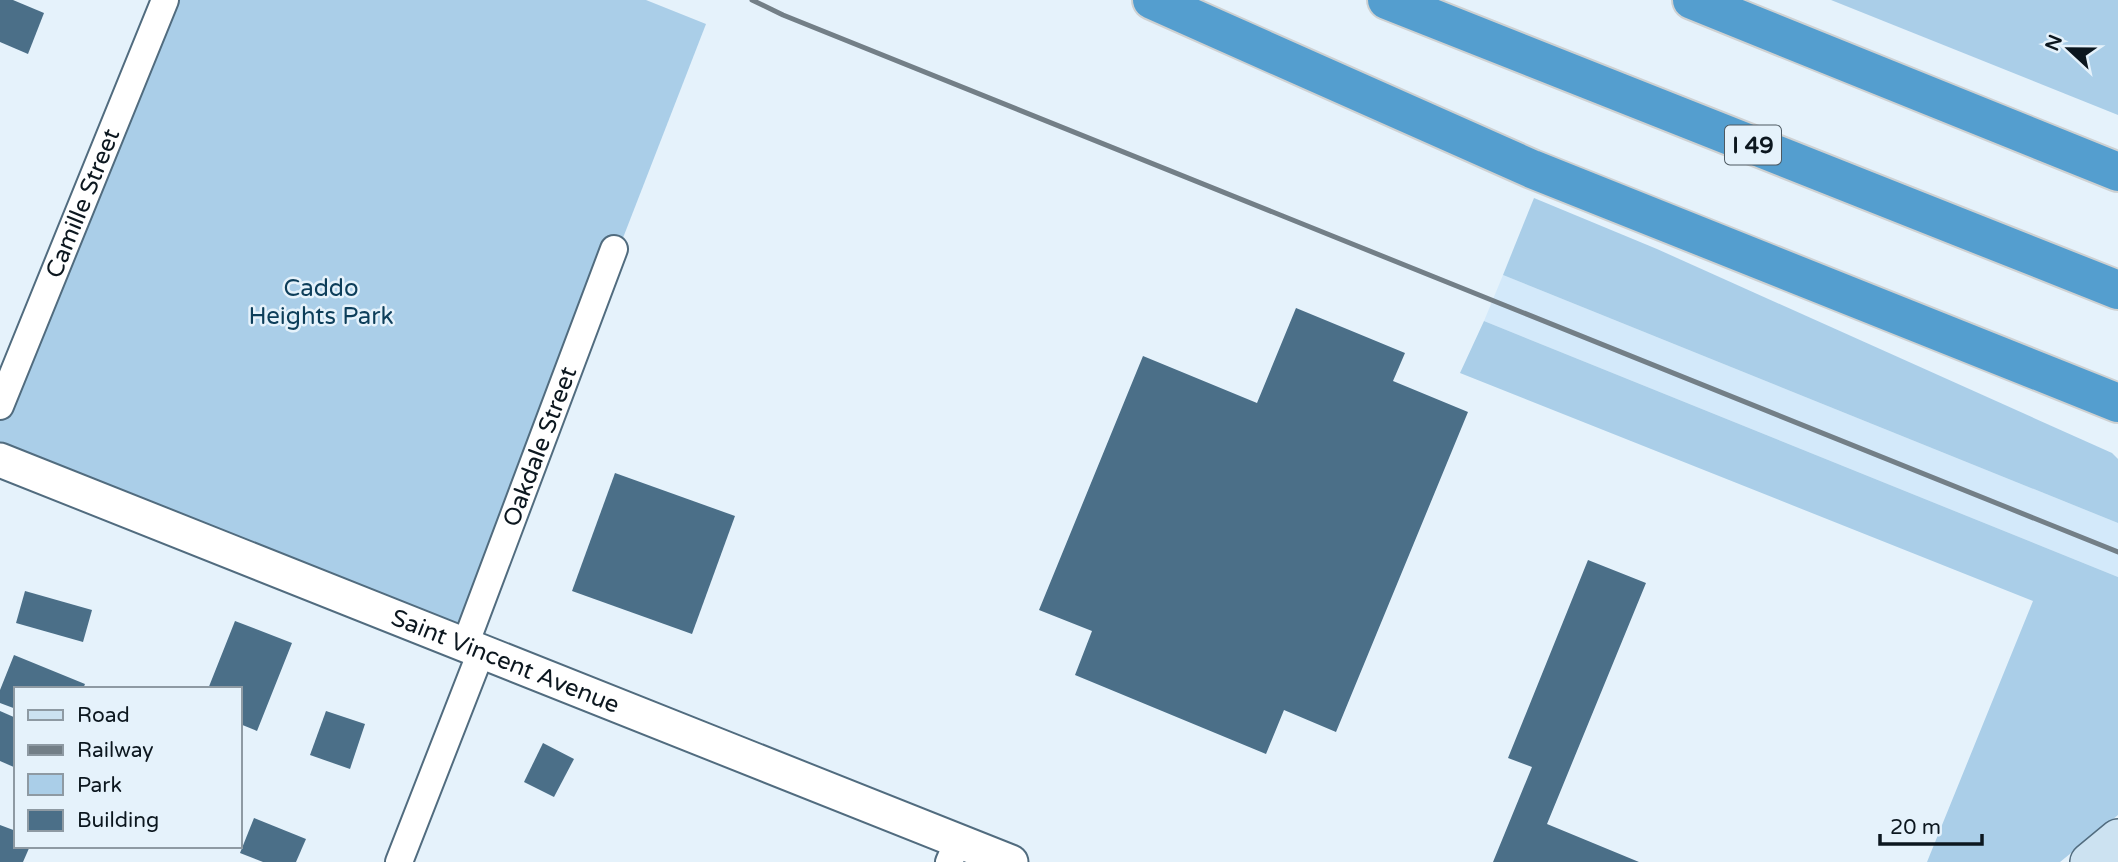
<svg xmlns="http://www.w3.org/2000/svg" width="2118" height="862" viewBox="0 0 2118 862" font-family="'Varela Round',sans-serif">
  <rect width="100%" height="100%" fill="#e5f2fb"/>
  <polygon fill="#d3e9fa" points="1503,275 2118,523 2118,577 1484,321"/>
  <g fill="#aacee8">
    <polygon points="165,0 646,0 706,24 465,645 0,460 0,406"/>
    <polygon points="1831,0 2118,0 2118,115"/>
    <polygon points="1534,198 1657,249 2112,453 2118,459 2118,523 1503,275"/>
    <polygon points="1484,321 2118,577 2118,815 2060,862 1927,862 2033,601 1460,373"/>
  </g>
  <g fill="#4b6f88">
    <polygon points="0,0 13,0 44,13 28,54 0,42"/>
    <polygon points="1296,308 1405,353 1393,381 1468,412 1336,732 1284,710 1266,754 1075,675 1092,631 1039,610 1143,356 1257,403"/>
    <polygon points="615,473 735,516 692,634 572,591"/>
    <polygon points="1588,560 1646,583 1547,824 1639,862 1493,862 1532,767 1508,758"/>
    <polygon points="25,591 92,610 83,642 16,623"/>
    <polygon points="235,621 292,643 257,731 240,724 240,689 208,689"/>
    <polygon points="14,655 85,684 83,689 16,689 16,709 0,703 0,690"/>
    <polygon points="0,711 16,718 16,768 0,761"/>
    <polygon points="326,711 365,724 350,769 310,755"/>
    <polygon points="543,743 574,759 554,797 524,782"/>
    <polygon points="254,818 306,839 296,862 263,862 240,853"/>
    <polygon points="0,825 16,831 16,846 30,846 23,862 0,862"/>
  </g>
  <g fill="none" stroke-linecap="round" stroke-linejoin="round">
    <g stroke="#516c7f" stroke-width="30">
      <g id="minor">
        <path id="s1" d="M0,406l165,-406"/>
        <path id="s2" d="M465,645l149,-396"/>
        <polyline points="399,862 481,652"/>
        <polyline points="949,862 958,841"/>
      </g>
    </g>
    <g stroke="#516c7f" stroke-width="37">
      <g id="tertiary">
        <path id="s3" d="M0,460l1011,402"/>
      </g>
    </g>
    <g stroke="#516c7f" stroke-width="40">
      <polyline id="secondary" points="2089,862 2118,838"/>
    </g>
    <g stroke="#ced1d2" stroke-width="42">
      <g id="motorway">
        <polyline points="1152,0 1532,169 2118,403"/>
        <polyline points="1387,0 2118,290"/>
        <polyline points="1692,0 2118,172"/>
      </g>
    </g>
    <use href="#minor" stroke="#fff" stroke-width="26"/>
    <use href="#tertiary" stroke="#fff" stroke-width="33"/>
    <use href="#secondary" stroke="#cce2f1" stroke-width="37"/>
    <use href="#motorway" stroke="#549ecf" stroke-width="38"/>
    <polyline stroke="#737f87" stroke-width="5" points="752,0 783,15 2118,552"/>
  </g>
  <g text-anchor="middle" stroke-width="5" stroke-linejoin="round" paint-order="stroke">
    <rect fill="#e5f2fb" stroke="#4d5961" stroke-width="2" x="1725" y="125.5" width="56" height="39" rx="5"/>
    <g font-size="23" font-weight="bold" fill="#0c171f">
      <text x="1753" y="153">I 49</text>
    </g>
    <g font-size="24" fill="#0c171f" stroke="#e5f2fb">
      <text dy="8" stroke="none"><textPath href="#s1" startOffset="219">Camille Street</textPath></text>
      <text dy="8" stroke="none"><textPath href="#s2" startOffset="212">Oakdale Street</textPath></text>
      <text dy="8" stroke="none"><textPath href="#s3" startOffset="544">Saint Vincent Avenue</textPath></text>
    </g>
    <g font-size="24" fill="#0d3e5a" stroke="#e5f2fb">
      <text x="321" y="296">Caddo<tspan x="321" dy="28">Heights Park</tspan></text>
    </g>
  </g>
  <rect x="14" y="687" width="228" height="161" fill="#e5f2fb" stroke="#8e9aa3" stroke-width="2"/>
  <rect x="28" y="710" width="35" height="10" fill="#cce2f1" stroke="#8e9aa3" stroke-width="2"/>
  <text x="77" y="722" font-size="21" fill="#0c171f">Road</text>
  <rect x="28" y="745" width="35" height="10" fill="#737f87" stroke="#8e9aa3" stroke-width="2"/>
  <text x="77" y="757" font-size="21" fill="#0c171f">Railway</text>
  <rect x="28" y="774" width="35" height="21" fill="#aacee8" stroke="#8e9aa3" stroke-width="2"/>
  <text x="77" y="792" font-size="21" fill="#0c171f">Park</text>
  <rect x="28" y="810" width="35" height="21" fill="#4b6f88" stroke="#8e9aa3" stroke-width="2"/>
  <text x="77" y="827" font-size="21" fill="#0c171f">Building</text>
  <g transform="translate(2069 49) rotate(292)" stroke="#e5f2fb" stroke-width="5" paint-order="stroke">
  <path d="M0-5L12 26L0 18L-12 26Z" fill="#0c171f"/>
  <text y="-10" font-size="19" font-weight="bold" text-anchor="middle" fill="#0c171f">N</text>
  </g>
  <path d="M1880 834v10h102v-10" fill="none" stroke="#0c171f" stroke-width="3.5"/>
  <text x="1890" y="834" font-size="21" fill="#0c171f" stroke="#e5f2fb" stroke-width="5" paint-order="stroke">20 m</text>
</svg>
